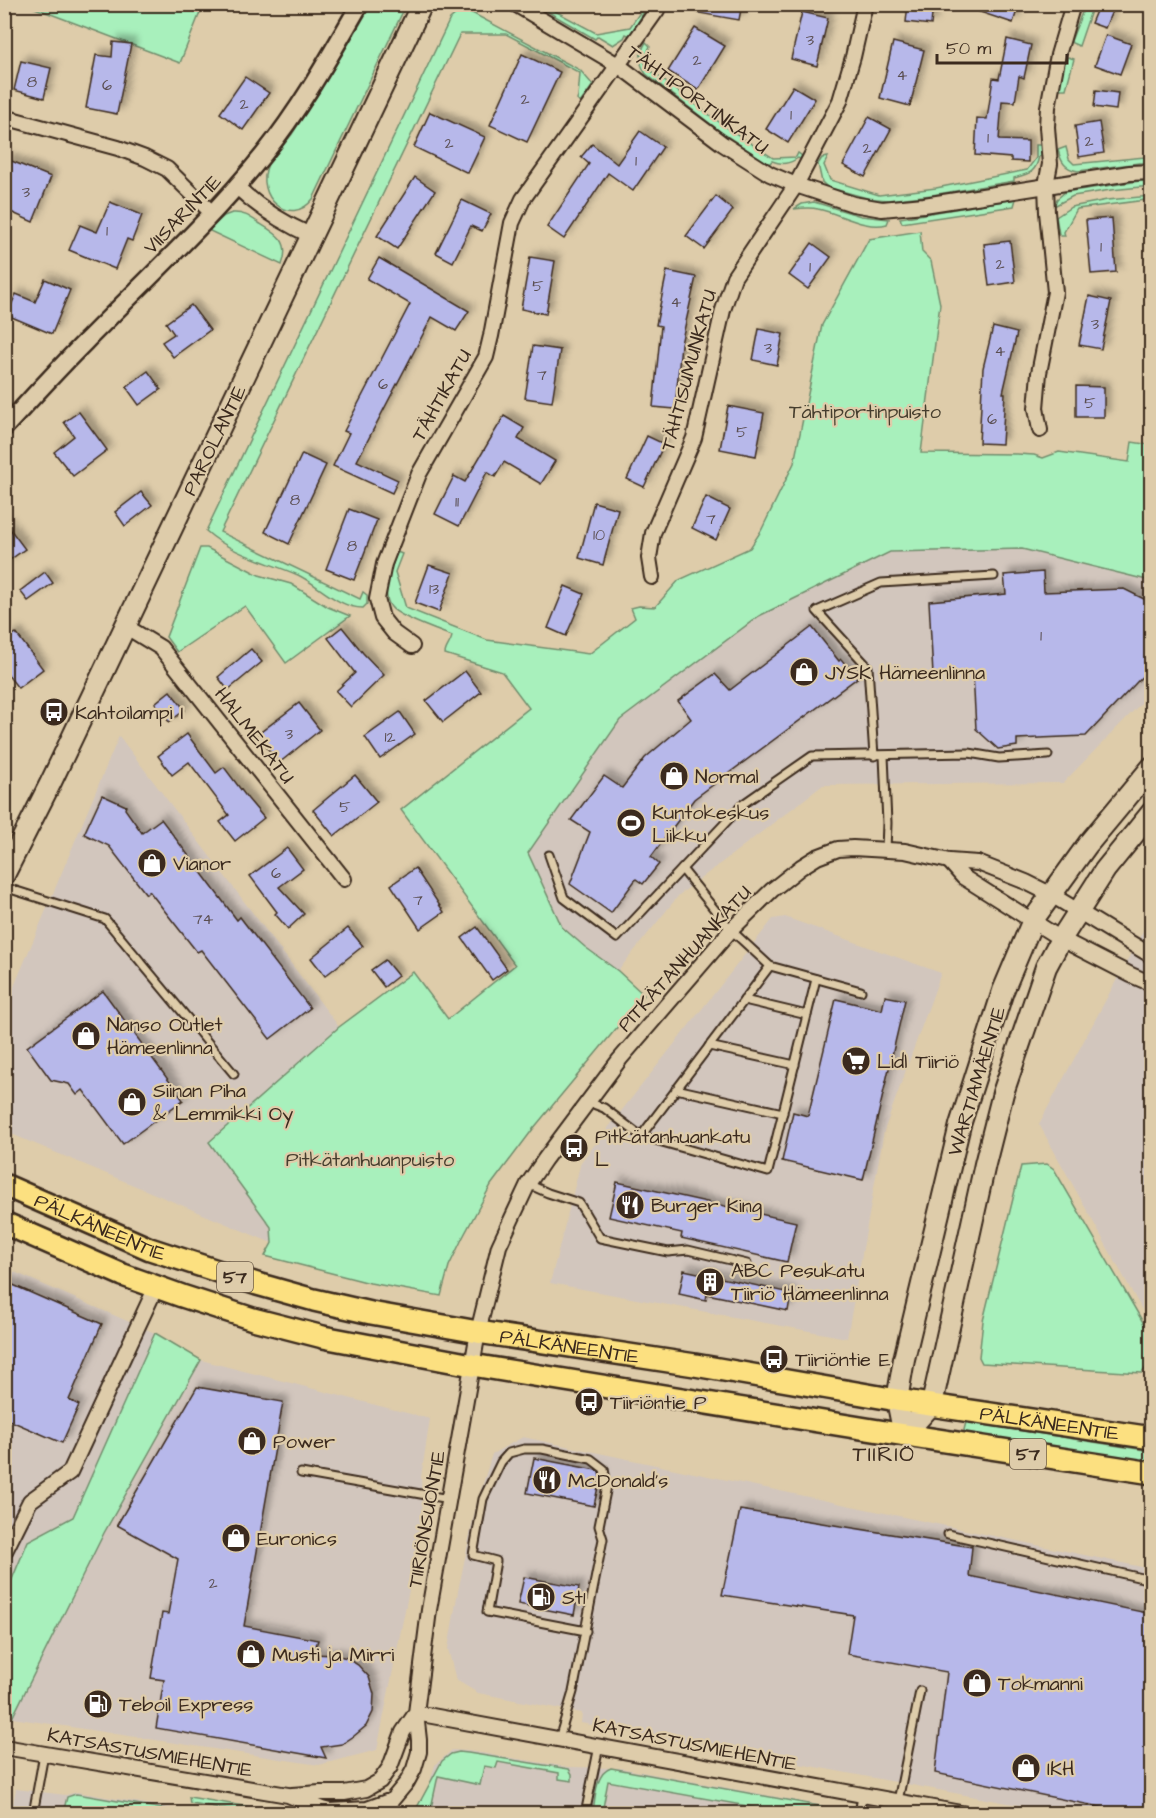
<svg xmlns="http://www.w3.org/2000/svg" width="1156" height="1818" viewBox="0 0 1156 1818" font-family="'Architects Daughter',sans-serif">
  <defs>
    <filter id="shadow"><feDropShadow dx="5.5" dy="-5.5" stdDeviation="3" flood-color="#0004"/></filter>
  </defs>
  <rect width="100%" height="100%" fill="#deccaa"/>
  <filter id="ink" filterUnits="userSpaceOnUse"><feTurbulence type="fractalNoise" baseFrequency=".0167" numOctaves="2"/><feDisplacementMap in="SourceGraphic" scale="12" xChannelSelector="R" yChannelSelector="G"/><feConvolveMatrix kernelMatrix="1 2 1 2 8 2 1 2 1" color-interpolation-filters="sRGB"/></filter>
  <g filter="url(#ink)">
    <g fill="#d2c6bd">
      <polygon points="1022,549 1151,581 1151,693 1063,783 823,785 679,895 618,971 585,947 562,927 528,853 620,720 759,616 890,552"/>
      <polygon points="119,736 339,1027 210,1141 271,1227 272,1243 9,1133 5,1120 5,1008"/>
      <polygon points="1151,916 1151,1326 1039,1124"/>
      <polygon points="785,917 941,973 884,1131 847,1338 550,1283 581,1162 773,919"/>
      <polygon points="5,1268 155,1333 73,1517 28,1541 5,1596"/>
      <polygon points="201,1360 430,1419 421,1477 423,1520 377,1750 319,1765 12,1718 104,1533"/>
      <polygon points="523,1437 1151,1569 1151,1813 1061,1813 581,1723 582,1713 478,1693 456,1680 448,1649 458,1591 476,1506 492,1454"/>
      <polygon points="452,1750 469,1751 568,1767 620,1768 862,1813 420,1814 435,1765"/>
      <polygon points="16,1789 66,1795 77,1792 199,1813 11,1814"/>
    </g>
    <g fill="#a8f0bc" stroke="#728d6d" stroke-width="1.5">
      <polygon points="27,5 203,5 180,63"/>
      <path d="M371,5h35l-93,194c-23,29 -59,-2 -45,-35 6,-12 19,-21 26,-33 27,-41 53,-83 77,-126z"/>
      <polygon points="536,5 544,5 596,33 630,27 645,5 648,5 630,36 626,34 624,38 613,45 598,36 595,39"/>
      <polygon points="1085,5 1093,5 1079,46 1072,43 1071,41"/>
      <path d="M464,11l8,2 108,57 13,15 -13,18 -3,-3 1,-3 2,-24 -74,-39h-46l-240,498 140,67 3,-7 4,3v9l-4,4c-25,0 -44,-23 -65,-33 -32,-14 -65,-20 -92,-44l244,-512 7,-6z"/>
      <path d="M646,42l4,4 -6,15 3,7 76,57 50,33 23,-1 2,-4 4,3 -2,3 -2,-1c-9,6 -16,7 -26,3l-3,3 -48,-32 -75,-58c-8,-12 -7,-20 0,-32z"/>
      <polygon points="1068,57 1074,59 1066,89 1059,89 1064,62"/>
      <path d="M1036,145h5l1,11h-3c-3,17 -10,18 -25,22v3l-82,14 -45,5 -20,-2 -40,-11 -5,-5 -4,-18 4,-6 6,-1 -4,8 6,15 49,15 57,-7 91,-18 9,-12z"/>
      <path d="M1066,147l3,12 5,5 71,-7 6,1v5h-12l-61,8c-13,-2 -17,-9 -20,-21z"/>
      <polygon points="1140,181 1151,181 1151,186 1111,190 1073,196 1054,206 1057,199 1065,192"/>
      <polygon points="1151,196 1151,201 1146,200 1077,209 1064,232 1065,236 1061,236 1059,234 1056,217 1071,207 1107,200"/>
      <polygon points="1016,199 1014,206 902,223 900,218"/>
      <path d="M814,202l47,14 28,3 -2,5c-22,6 -48,-11 -69,-15 -8,-2 -16,-1 -24,0l8,-5z"/>
      <path d="M232,213c11,-1 18,4 27,10 18,11 32,18 23,42l-72,-34v-2l14,-13z"/>
      <path d="M920,231l2,21 9,9 9,43 -19,149 96,1 17,1 9,3 16,-6 70,10 3,-20 19,3v136l-129,-32 -132,3 -131,64 -139,104 -92,133 34,74 23,20 33,24 26,24 -111,134 -42,56 -28,52 -14,29 -8,30 -71,-13 -105,-27 7,-13 -1,-16 -62,-85 130,-115 74,-55 35,47 67,-54 -114,-155 128,-102 -27,-36 -57,-18c0,-6 6,-11 7,-18 -13,-5 -54,-19 -61,-29 -11,-14 1,-41 6,-55l5,2 -7,18 11,36 81,32 102,14 46,-36 -4,-10 8,-2 16,1 24,-27 71,-32 11,-17 33,-68 28,-138 47,-86z"/>
      <polygon points="200,548 207,548 259,575 291,584 328,607 350,616 286,663 245,606 177,652 166,637"/>
      <path d="M1047,1164l7,5 97,167c1,12 0,28 -9,37l-160,-10 -3,-6 4,-36 38,-155z"/>
      <polygon points="155,1333 201,1360 104,1533 12,1718 5,1716 5,1596 28,1541 73,1517"/>
      <polygon points="966,1422 1151,1451 1151,1463 966,1434 964,1430"/>
      <polygon points="459,1752 468,1753 569,1769 572,1774 572,1781 559,1779 559,1773 498,1762 496,1768 484,1766 480,1785 438,1776 430,1813 414,1813 442,1761 451,1754"/>
      <path d="M611,1768l230,42 2,3h-57l-178,-32 -6,32h-9c2,-13 2,-40 18,-45z"/>
      <polygon points="76,1794 83,1795 187,1813 108,1814 79,1808 78,1813 63,1813 67,1797"/>
      <polygon points="189,1797 285,1813 254,1813 190,1803"/>
    </g>
    <g fill="#b7b8ea" stroke="#3b2a1e" stroke-width="1.5" filter="url(#shadow)">
      <polygon points="694,4 742,4 739,20 693,12"/>
      <polygon points="908,4 933,4 931,25 906,22"/>
      <polygon points="965,4 1019,4 1013,23 965,7"/>
      <polygon points="1099,4 1115,4 1105,28 1091,23"/>
      <polygon points="802,12 828,18 817,66 791,59"/>
      <polygon points="695,28 725,46 698,90 668,71"/>
      <polygon points="1106,35 1131,44 1120,74 1095,65"/>
      <polygon points="1007,39 1031,45 1024,78 1019,76 1015,102 1002,101 999,140 1028,141 1028,162 1011,161 1011,158 975,155 977,118 987,119 993,78 999,79"/>
      <polygon points="113,42 131,44 117,114 86,108 96,55 112,57"/>
      <polygon points="893,42 924,50 910,106 880,98"/>
      <polygon points="522,54 560,72 527,142 490,125"/>
      <polygon points="21,61 51,68 44,98 14,90"/>
      <polygon points="245,77 269,93 243,130 220,113"/>
      <polygon points="793,86 815,99 788,143 766,129"/>
      <polygon points="1096,90 1118,93 1116,110 1094,107"/>
      <polygon points="430,112 485,137 468,173 414,147"/>
      <polygon points="869,117 891,129 865,177 843,165"/>
      <polygon points="1099,122 1104,153 1079,157 1075,126"/>
      <polygon points="640,131 663,147 633,191 608,173 564,239 547,227 589,164 581,157 592,144 617,164"/>
      <polygon points="4,158 51,177 33,222 4,209"/>
      <polygon points="415,177 435,191 397,249 377,236"/>
      <polygon points="716,196 733,210 704,249 686,236"/>
      <polygon points="462,200 491,214 482,231 471,226 453,262 436,253"/>
      <polygon points="110,202 142,215 132,241 127,239 115,269 69,250 80,225 97,232"/>
      <polygon points="1112,218 1116,272 1091,274 1086,220"/>
      <polygon points="1010,241 1015,282 989,286 984,244"/>
      <polygon points="812,243 831,257 808,289 789,275"/>
      <polygon points="530,257 555,261 546,314 521,309"/>
      <polygon points="379,258 469,311 456,331 432,317 357,461 398,480 392,493 333,466 349,433 344,431 410,304 367,279"/>
      <polygon points="667,271 696,277 681,344 675,409 653,407 661,326 656,325"/>
      <polygon points="45,279 70,290 52,334 7,315 16,294 35,302"/>
      <polygon points="1089,296 1111,301 1101,349 1079,345"/>
      <polygon points="191,305 210,330 173,357 162,342 174,334 166,323"/>
      <polygon points="993,327 1017,333 1003,393 1005,393 1002,444 979,443 983,368"/>
      <polygon points="759,329 783,334 777,365 753,360"/>
      <polygon points="533,346 560,350 552,402 525,398"/>
      <polygon points="148,371 161,389 139,405 126,387"/>
      <polygon points="1076,386 1104,387 1104,417 1076,417"/>
      <polygon points="728,406 764,413 756,456 720,449"/>
      <polygon points="79,412 107,450 73,476 54,452 74,436 64,422"/>
      <polygon points="504,416 524,428 518,439 555,461 541,484 504,462 495,477 487,472 459,526 435,514 454,476 465,482"/>
      <polygon points="647,436 664,444 644,487 627,479"/>
      <polygon points="302,454 326,465 289,544 265,532"/>
      <polygon points="141,492 152,505 125,526 115,512"/>
      <polygon points="706,497 730,509 716,540 692,528"/>
      <polygon points="594,502 618,509 603,565 579,558"/>
      <polygon points="349,509 377,520 354,580 326,569"/>
      <polygon points="4,521 25,549 4,564"/>
      <polygon points="429,565 453,573 439,612 415,603"/>
      <polygon points="45,572 53,583 28,601 20,591"/>
      <polygon points="1043,572 1044,592 1124,589 1152,603 1152,666 1086,736 1017,739 1017,746 998,749 976,729 973,673 933,675 929,601 1006,594 1004,575"/>
      <polygon points="565,586 584,594 566,636 548,628"/>
      <polygon points="342,627 363,653 384,675 351,707 336,691 355,673 328,638"/>
      <polygon points="812,627 839,661 841,659 857,678 694,799 651,857 659,864 643,884 636,879 611,913 570,884 590,832 571,820 604,776 622,788 645,758 691,719 678,701 715,674 730,690"/>
      <polygon points="16,633 43,669 18,688 4,670 4,641"/>
      <polygon points="251,649 262,662 228,690 218,677"/>
      <polygon points="465,671 481,692 443,722 426,701"/>
      <polygon points="170,691 185,710 169,722 155,703"/>
      <polygon points="299,703 320,730 279,763 257,735"/>
      <polygon points="400,712 415,734 380,759 365,737"/>
      <polygon points="187,734 216,773 224,767 248,799 264,818 235,841 220,822 229,815 189,762 172,775 158,756"/>
      <polygon points="355,775 377,802 334,836 313,810"/>
      <polygon points="102,795 126,806 125,809 142,833 161,819 237,920 240,917 310,1008 270,1039 201,950 197,952 149,891 146,894 109,846 84,834"/>
      <polygon points="287,848 303,869 279,887 304,914 288,929 275,914 277,912 250,876"/>
      <polygon points="415,868 444,912 420,929 391,885"/>
      <polygon points="477,927 507,969 492,980 462,938"/>
      <polygon points="348,928 363,946 325,976 311,958"/>
      <polygon points="385,960 398,976 384,987 371,970"/>
      <polygon points="103,991 183,1100 123,1144 83,1090 77,1095 69,1084 51,1080 27,1047"/>
      <polygon points="885,996 905,1000 863,1180 782,1161 793,1112 808,1116 836,999 882,1010"/>
      <polygon points="617,1182 796,1222 787,1262 681,1238 682,1233 609,1217"/>
      <polygon points="684,1270 791,1293 788,1311 707,1294 706,1300 679,1294"/>
      <polygon points="4,1281 102,1324 69,1400 79,1405 62,1443 4,1418"/>
      <polygon points="197,1387 283,1402 244,1626 318,1640 313,1654 335,1655 347,1658 358,1665 369,1677 374,1694 373,1712 366,1726 354,1736 342,1744 321,1747 326,1758 156,1728 164,1680 151,1678 162,1613 168,1614 178,1559 117,1525"/>
      <polygon points="534,1458 596,1470 599,1472 600,1477 594,1506 527,1493"/>
      <polygon points="740,1510 972,1547 969,1576 1152,1614 1152,1814 1134,1814 935,1773 947,1672 847,1654 853,1615 722,1595"/>
      <polygon points="524,1577 579,1587 574,1615 518,1604"/>
    </g>
    <g fill="none" stroke-linecap="round" stroke-linejoin="round">
      <g stroke="#3b2a1e" stroke-width="11">
        <g id="service">
          <polyline points="874,756 868,667 817,611 881,583 994,576"/>
          <polyline points="884,756 887,823 886,850"/>
          <polyline points="549,855 564,898 617,938 743,804 812,756 969,753 999,758 1048,755"/>
          <polyline points="682,869 731,930 770,966"/>
          <polyline points="4,887 105,919 234,1074"/>
          <polyline points="744,1000 807,1015"/>
          <polyline points="709,1046 795,1065"/>
          <polyline points="676,1089 783,1113"/>
          <polyline points="588,1102 604,1108 641,1136 768,1172 816,979"/>
          <polyline points="641,1136 770,966 861,991"/>
          <polyline points="528,1184 548,1193 579,1203 600,1238 668,1252 688,1250 747,1264"/>
          <polyline points="301,1473 449,1499"/>
          <polyline points="948,1534 1151,1580"/>
          <polyline points="559,1739 573,1692 603,1539 599,1526 607,1486 604,1469 591,1459 542,1449 524,1449 509,1453 501,1462 483,1499 473,1555 496,1561 487,1612 586,1631"/>
          <polyline points="898,1801 920,1691"/>
          <polyline points="33,1814 44,1754"/>
          <polyline points="585,1814 599,1746"/>
          <polyline points="859,1814 862,1796"/>
        </g>
      </g>
      <g stroke="#3b2a1e" stroke-width="18">
        <g id="minor">
          <polyline points="515,4 618,65 723,144 770,174 796,185 853,204 882,209 924,205 1130,173 1152,172"/>
          <polyline points="4,117 118,148 145,158 167,169 212,213"/>
          <path d="M237,187c22,21 48,37 75,49"/>
          <polyline points="1040,430 1036,408 1039,373 1055,292 1047,212 1046,185 1050,164 1047,127 1048,107 1058,55 1073,4"/>
          <polyline points="652,577 649,558 653,533 694,438 723,310 734,277 796,185 840,101 853,57 865,4"/>
          <polyline points="125,626 161,648 344,879"/>
          <polyline points="412,646 394,633 382,618 377,599 384,564 419,474 486,357 491,336 512,223 523,199 657,10 659,4"/>
          <polyline points="949,861 963,877 1061,939 1131,975 1152,984"/>
          <polyline points="4,1553 30,1501 70,1472 156,1287"/>
          <polyline points="416,1713 966,1814"/>
          <polyline points="4,1747 288,1795 322,1809 330,1811 367,1809 392,1800 407,1782 414,1769 419,1752 419,1740 416,1713 429,1610 478,1332 499,1246 528,1184 545,1159 620,1059 731,930 772,890 801,867 817,857 838,849 853,848 905,851 949,861 978,863 1026,882 1050,894 1152,956"/>
          <polyline points="292,1795 320,1793 344,1793 366,1789 380,1781 390,1767 403,1732 416,1713"/>
        </g>
      </g>
      <g stroke="#3b2a1e" stroke-width="21">
        <path id="tertiary" d="M4,428c27,-29 53,-58 81,-86 61,-62 125,-121 179,-188 37,-46 66,-98 96,-150"/>
      </g>
      <g stroke="#3b2a1e" stroke-width="24">
        <g id="secondary">
          <polyline points="4,875 51,782 422,4"/>
          <polyline points="904,1435 897,1400 904,1359 960,1125 1003,991 1033,920 1088,844 1152,767"/>
          <polyline points="904,1435 932,1404 985,1164 1003,1093 1046,967 1061,939 1105,870 1152,812"/>
        </g>
      </g>
      <g stroke="#3b2a1e" stroke-width="26">
        <g id="primary">
          <path id="s1" d="M4,1185l146,64 107,35 57,16 57,13 107,19 217,33 202,35 255,38"/>
          <polyline points="4,1223 123,1275 182,1296 253,1319 323,1337 472,1365 873,1430 1152,1473"/>
        </g>
      </g>
      <use href="#service" stroke="#deccaa" stroke-width="7"/>
      <use href="#minor" stroke="#deccaa" stroke-width="14"/>
      <use href="#tertiary" stroke="#deccaa" stroke-width="16"/>
      <use href="#secondary" stroke="#deccaa" stroke-width="20"/>
      <use href="#primary" stroke="#fce080" stroke-width="21"/>
    </g>
  </g>
  <defs>
    <g id="shop-disc" transform="scale(1.5)"><circle r="9.5" fill="#3b2a1e" stroke="#deccaa"/><path d="M-5-2.5h2.3a2.7 3.5 0 0 1 5.4 0H5L5.5 6h-11ZM-1.5-2.5h3a1.5 2.3 0 0 0-3 0Z" fill="#fff"/></g>
    <g id="bus-disc" transform="scale(1.5)"><circle r="9.5" fill="#3b2a1e" stroke="#deccaa"/><path d="M-5-6H5V4H4V6H2V4H-2V6H-4V4H-5ZM-3.5-4V0h7V-4ZM-3.5 1.2v1.5H-2V1.2ZM2 1.2v1.5H3.5V1.2Z" fill="#fff"/></g>
    <g id="stadium-disc" transform="scale(1.5)"><circle r="9.5" fill="#3b2a1e" stroke="#deccaa"/><path d="M0-5a6.5 5 0 1 0 0 10a6.5 5 0 1 0 0-10ZM-3.5-1.8h7v3.6h-7Z" fill="#fff"/></g>
    <g id="supermarket-disc" transform="scale(1.5)"><circle r="9.5" fill="#3b2a1e" stroke="#deccaa"/><path d="M-6-5.5h2.5l.6 2H6L4.5 2H-2.5L-4.4-4H-6ZM-1.5 3.2a1.3 1.3 0 1 0 .1 0ZM3 3.2a1.3 1.3 0 1 0 .1 0Z" fill="#fff"/></g>
    <g id="restaurant-disc" transform="scale(1.5)"><circle r="9.5" fill="#3b2a1e" stroke="#deccaa"/><path d="M-5-6h1v4h1v-4h1v4h1v-4h1v5L-1.5 .5V6h-2V.5L-5-1ZM5-6V6H3V1.5H1.5Q1.5-4 5-6Z" fill="#fff"/></g>
    <g id="building-disc" transform="scale(1.5)"><circle r="9.5" fill="#3b2a1e" stroke="#deccaa"/><path d="M-4-6H4V6H1V3H-1V6H-4ZM-2.5-4.3h1.7v1.8h-1.7ZM.8-4.3h1.7v1.8H.8ZM-2.5-1h1.7V.8h-1.7ZM.8-1h1.7V.8H.8Z" fill="#fff"/></g>
    <g id="fuel-disc" transform="scale(1.5)"><circle r="9.5" fill="#3b2a1e" stroke="#deccaa"/><path d="M-5.5-6h7V0h2V4h1.3V-2.5L3-4.5l.8-.8L6-3V5H2.5V1h-1V6h-7ZM-4.2-4.7v3.2H.2V-4.7Z" fill="#fff"/></g>
  </defs>
  <g fill-rule="evenodd">
    <use href="#shop-disc" x="804" y="672"/>
    <use href="#bus-disc" x="54" y="712"/>
    <use href="#shop-disc" x="674" y="776"/>
    <use href="#stadium-disc" x="631" y="823"/>
    <use href="#shop-disc" x="152" y="863"/>
    <use href="#shop-disc" x="86" y="1036"/>
    <use href="#supermarket-disc" x="856" y="1061"/>
    <use href="#shop-disc" x="132" y="1102"/>
    <use href="#bus-disc" x="574" y="1148"/>
    <use href="#restaurant-disc" x="630" y="1205"/>
    <use href="#building-disc" x="710" y="1282"/>
    <use href="#bus-disc" x="774" y="1359"/>
    <use href="#bus-disc" x="589" y="1402"/>
    <use href="#shop-disc" x="252" y="1441"/>
    <use href="#restaurant-disc" x="547" y="1480"/>
    <use href="#shop-disc" x="236" y="1538"/>
    <use href="#fuel-disc" x="541" y="1597"/>
    <use href="#shop-disc" x="251" y="1654"/>
    <use href="#shop-disc" x="977" y="1683"/>
    <use href="#fuel-disc" x="98" y="1704"/>
    <use href="#shop-disc" x="1026" y="1768"/>
  </g>
  <g text-anchor="middle" stroke-width="4.5" stroke-linejoin="round" paint-order="stroke">
    <g font-size="16" fill="#5a4e51">
      <text x="810" y="45">3</text>
      <text x="697" y="65">2</text>
      <text x="902" y="80">4</text>
      <text x="32" y="87">8</text>
      <text x="107" y="90">6</text>
      <text x="525" y="104">2</text>
      <text x="244" y="109">2</text>
      <text x="791" y="120">1</text>
      <text x="988" y="143">1</text>
      <text x="1089" y="146">2</text>
      <text x="449" y="148">2</text>
      <text x="867" y="153">2</text>
      <text x="636" y="166">1</text>
      <text x="26" y="197">3</text>
      <text x="107" y="236">1</text>
      <text x="1101" y="252">1</text>
      <text x="1000" y="269">2</text>
      <text x="810" y="272">1</text>
      <text x="538" y="291">5</text>
      <text x="676" y="307">4</text>
      <text x="1095" y="329">3</text>
      <text x="768" y="353">3</text>
      <text x="1000" y="356">4</text>
      <text x="542" y="380">7</text>
      <text x="383" y="389">6</text>
      <text x="1090" y="408">5</text>
      <text x="992" y="424">6</text>
      <text x="742" y="437">5</text>
      <text x="295" y="505">8</text>
      <text x="457" y="507">11</text>
      <text x="711" y="524">7</text>
      <text x="599" y="540">10</text>
      <text x="352" y="551">8</text>
      <text x="434" y="594">13</text>
      <text x="1041" y="641">1</text>
      <text x="289" y="739">3</text>
      <text x="390" y="742">12</text>
      <text x="345" y="812">5</text>
      <text x="276" y="878">6</text>
      <text x="418" y="905">7</text>
      <text x="203" y="924">74</text>
      <text x="213" y="1588">2</text>
    </g>
    <g fill="#deccaa" stroke="#6c5b48" stroke-width="1.5">
      <rect x="217" y="1262" width="36" height="30" rx="4.5"/>
      <rect x="1010" y="1439" width="36" height="30" rx="4.5"/>
    </g>
    <g font-size="18" font-weight="bold" fill="#3b2a1e">
      <text x="235" y="1283">57</text>
      <text x="1028" y="1460">57</text>
    </g>
    <g font-size="20" fill="#3b2a1e" stroke="#deccaa">
      <text transform="translate(698 99) rotate(36)" y="7">TÄHTIPORTINKATU</text>
      <text transform="translate(182 214) rotate(-46)" y="7">VIISARINTIE</text>
      <text transform="translate(688 370) rotate(-75)" y="7">TÄHTISUMUNKATU</text>
      <text transform="translate(441 395) rotate(-61)" y="7">TÄHTIKATU</text>
      <text transform="translate(214 440) rotate(-64)" y="7">PAROLANTIE</text>
      <text transform="translate(255 735) rotate(52)" y="7">HALMEKATU</text>
      <text transform="translate(684 958) rotate(-48)" y="7">PITKÄTANHUANKATU</text>
      <text transform="translate(976 1081) rotate(-73)" y="7">WARTIAMÄENTIE</text>
      <text dy="7" stroke="none"><textPath href="#s1" startOffset="105">PÄLKÄNEENTIE</textPath></text>
      <text dy="7" stroke="none"><textPath href="#s1" startOffset="591">PÄLKÄNEENTIE</textPath></text>
      <text dy="7" stroke="none"><textPath href="#s1" startOffset="1077">PÄLKÄNEENTIE</textPath></text>
      <text transform="translate(426 1519) rotate(-80)" y="7">TIIRIÖNSUONTIE</text>
      <text transform="translate(695 1744) rotate(11)" y="7">KATSASTUSMIEHENTIE</text>
      <text transform="translate(150 1752) rotate(10)" y="7">KATSASTUSMIEHENTIE</text>
    </g>
    <g font-size="20" fill="#463e2e" stroke="#deccaa">
      <text x="865" y="418">Tähtiportinpuisto</text>
      <text x="370" y="1166">Pitkätanhuanpuisto</text>
    </g>
    <g font-size="20" fill="#3b2a1e" stroke="#deccaa" text-anchor="start">
      <text x="825" y="679">JYSK Hämeenlinna</text>
      <text x="75" y="719">Kahtoilampi I</text>
      <text x="695" y="783">Normal</text>
      <text x="652" y="819">Kuntokeskus<tspan x="652" dy="23">Liikku</tspan></text>
      <text x="173" y="870">Vianor</text>
      <text x="107" y="1031">Nanso Outlet<tspan x="107" dy="23">Hämeenlinna</tspan></text>
      <text x="877" y="1068">Lidl Tiiriö</text>
      <text x="153" y="1097">Siinan Piha<tspan x="153" dy="23">&amp; Lemmikki Oy</tspan></text>
      <text x="595" y="1143">Pitkätanhuankatu<tspan x="595" dy="23">L</tspan></text>
      <text x="651" y="1212">Burger King</text>
      <text x="731" y="1277">ABC Pesukatu<tspan x="731" dy="23">Tiiriö Hämeenlinna</tspan></text>
      <text x="795" y="1366">Tiiriöntie E</text>
      <text x="610" y="1409">Tiiriöntie P</text>
      <text x="273" y="1448">Power</text>
      <text x="568" y="1487">McDonald's</text>
      <text x="257" y="1545">Euronics</text>
      <text x="562" y="1604">St1</text>
      <text x="272" y="1661">Musti ja Mirri</text>
      <text x="998" y="1690">Tokmanni</text>
      <text x="119" y="1711">Teboil Express</text>
      <text x="1047" y="1775">IKH</text>
    </g>
    <g font-size="22" letter-spacing="1.5" fill="#3b2a1e" stroke="#deccaa">
      <text x="884" y="1461">TIIRIÖ</text>
    </g>
  </g>
  <rect width="1156" height="1818" fill="none" stroke="#deccaa" stroke-width="24"/>
  <rect x="12" y="12" width="1132" height="1794" fill="none" stroke="#3b2a1e" stroke-width="2" filter="url(#ink)"/>
  <path d="M937 54v9h130v-9" fill="none" stroke="#3b2a1e" stroke-width="3"/>
  <text x="946" y="54" font-size="18" fill="#3b2a1e" stroke="#deccaa" stroke-width="4.5" paint-order="stroke">50 m</text>
</svg>
